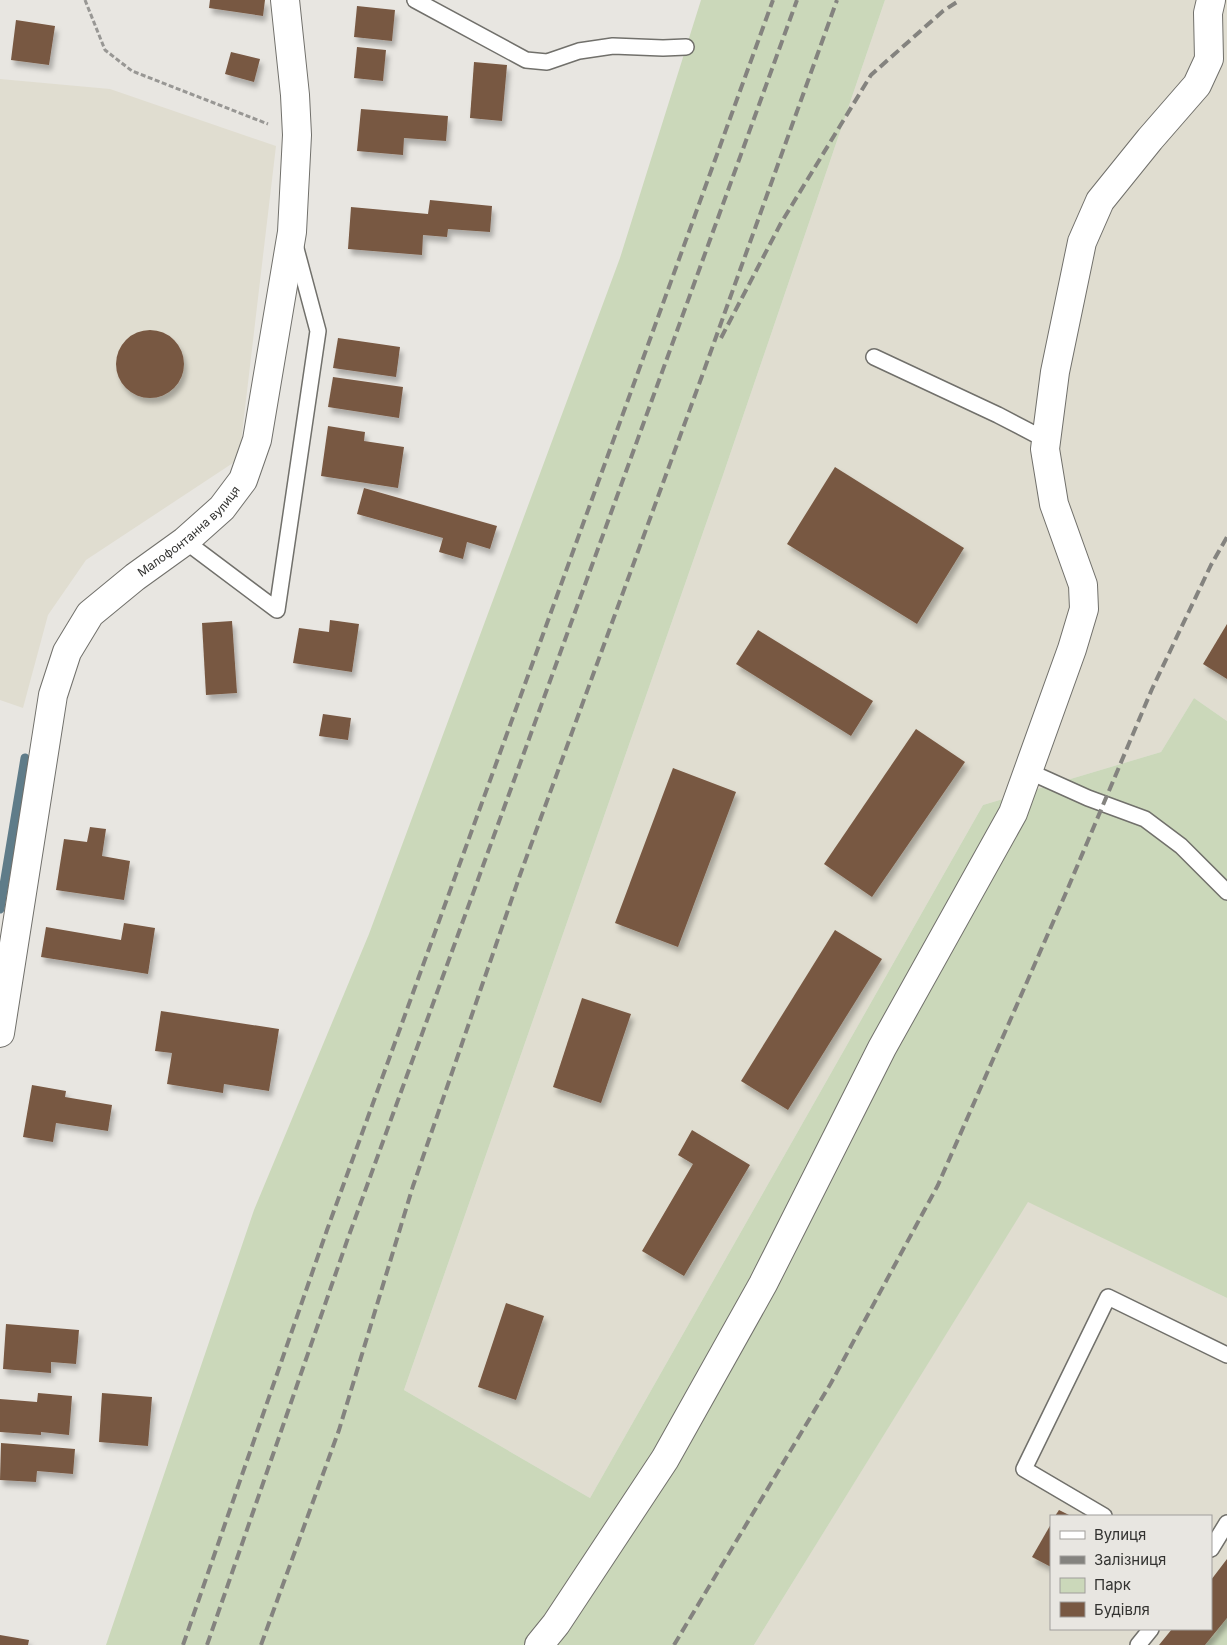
<svg xmlns="http://www.w3.org/2000/svg" width="1227" height="1645" viewBox="0 0 1227 1645" font-family="Inter,sans-serif">
  <defs>
    <filter id="shadow"><feDropShadow dx="3" dy="5.5" stdDeviation="2.5" flood-color="#0004"/></filter>
  </defs>
  <rect width="100%" height="100%" fill="#e8e6e1"/>
  <g fill="#e0ddd0" fill-rule="evenodd">
    <polygon points="885,0 1227,0 1227,721 1194,698 1161,752 983,805 590,1498 404,1390 722,478"/>
    <polygon points="0,79 110,89 276,146 239,459 86,560 48,615 23,708 0,700"/>
    <path d="M1028,1201l199,97v320l-22,27h-451zM1051,1516h160v113h-160z"/>
  </g>
  <g fill="#cbd8ba">
    <polygon points="701,0 885,0 722,478 404,1390 590,1498 983,805 1161,752 1194,698 1227,721 1227,1298 1028,1202 754,1645 106,1645 254,1210 369,934 620,258"/>
    <polygon points="1227,1618 1227,1645 1205,1645"/>
  </g>
  <g fill="none" stroke-linecap="round" stroke-linejoin="round">
    <polyline stroke="#5f7c89" stroke-width="9" points="0,909 25,758"/>
  </g>
  <g fill="#785842" filter="url(#shadow)">
    <polygon points="210,0 265,0 263,16 209,8"/>
    <polygon points="357,6 395,10 392,41 354,37"/>
    <polygon points="16,20 55,26 49,65 11,60"/>
    <polygon points="357,47 386,50 383,81 354,78"/>
    <polygon points="231,52 260,59 254,82 225,74"/>
    <polygon points="474,62 507,65 502,121 470,118"/>
    <polygon points="361,109 448,116 446,141 404,138 403,155 357,151"/>
    <polygon points="430,200 492,206 490,232 448,229 447,237 423,235 422,255 348,249 351,207 428,214"/>
    <circle cx="150" cy="364" r="34"/>
    <polygon points="338,338 400,347 396,377 333,368"/>
    <polygon points="333,377 403,387 399,418 328,407"/>
    <polygon points="328,426 365,432 364,441 404,447 398,488 321,476"/>
    <polygon points="835,467 964,548 917,624 787,544"/>
    <polygon points="364,488 497,526 490,549 467,542 463,559 439,552 443,538 357,514"/>
    <polygon points="330,620 359,624 352,672 293,663 299,628 329,632"/>
    <polygon points="232,621 237,693 206,695 202,623"/>
    <polygon points="1227,624 1227,679 1203,664"/>
    <polygon points="758,630 873,701 851,736 736,664"/>
    <polygon points="323,714 351,718 348,740 319,736"/>
    <polygon points="916,729 965,762 872,897 824,864"/>
    <polygon points="673,768 736,792 678,947 615,923"/>
    <polygon points="90,827 106,829 102,856 130,861 124,900 56,890 64,839 87,842"/>
    <polygon points="124,923 155,928 148,974 41,957 46,927 121,940"/>
    <polygon points="835,930 882,959 788,1110 741,1081"/>
    <polygon points="582,998 631,1014 601,1103 553,1087"/>
    <polygon points="161,1011 279,1029 269,1091 224,1084 223,1093 167,1084 172,1053 155,1051"/>
    <polygon points="32,1085 66,1091 65,1097 112,1105 108,1131 56,1123 53,1142 23,1137"/>
    <polygon points="692,1130 750,1165 684,1276 642,1251 693,1164 678,1155"/>
    <polygon points="506,1303 544,1316 516,1400 478,1387"/>
    <polygon points="6,1324 79,1330 76,1364 51,1362 51,1373 3,1369"/>
    <polygon points="38,1393 72,1396 69,1435 41,1432 41,1435 0,1432 0,1399 37,1402"/>
    <polygon points="102,1393 152,1397 148,1446 99,1442"/>
    <polygon points="1,1443 75,1449 73,1474 37,1471 36,1482 0,1480"/>
    <polygon points="1059,1510 1071,1516 1055,1516"/>
    <polygon points="1051,1524 1051,1567 1032,1557"/>
    <polygon points="1227,1559 1227,1618 1205,1645 1159,1645 1172,1629 1211,1629 1211,1580"/>
    <polygon points="0,1635 29,1640 28,1645 0,1645"/>
  </g>
  <g fill="none" stroke-linecap="round" stroke-linejoin="round">
    <g stroke="#71706b" stroke-width="18">
      <g id="lane">
        <polyline points="415,0 526,60 547,62 579,51 613,46 663,48 686,47"/>
        <polyline points="874,357 998,415 1046,440"/>
        <polyline points="185,541 277,610 318,331 295,245"/>
        <polyline points="1028,771 1088,798 1145,819 1181,846 1227,892"/>
        <polyline points="1104,1516 1024,1469 1108,1297 1227,1355"/>
        <polyline points="1211,1549 1227,1523"/>
        <polyline points="1138,1645 1151,1629"/>
      </g>
    </g>
    <g stroke="#71706b" stroke-width="30">
      <g id="street">
        <path id="s1" d="M0,1033l53,-338 14,-43 23,-38 45,-37 50,-36 37,-33 21,-28 14,-40 35,-208 5,-97 -2,-40 -10,-95"/>
        <polyline points="539,1645 556,1624 665,1459 763,1284 882,1048 1013,813 1072,649 1084,609 1083,585 1054,504 1045,449 1055,372 1082,242 1100,201 1150,139 1197,85 1209,59 1208,13 1211,0"/>
      </g>
    </g>
    <polyline stroke="#989794" stroke-width="3" stroke-dasharray="5 2.5" stroke-linecap="butt" points="85,0 105,50 132,71 268,124"/>
    <use href="#lane" stroke="#fff" stroke-width="15"/>
    <use href="#street" stroke="#fff" stroke-width="28"/>
    <g stroke="#84837f" stroke-width="4" stroke-dasharray="10 5" stroke-linecap="butt">
      <polyline points="721,338 781,223 871,75 943,11 960,0"/>
      <polyline points="183,1645 327,1230 773,0"/>
      <polyline points="207,1645 348,1238 797,0"/>
      <polyline points="261,1645 339,1430 413,1186 520,875 702,376 837,0"/>
      <polyline points="674,1645 831,1383 938,1185 1065,895 1152,689 1211,565 1227,537"/>
    </g>
  </g>
  <g text-anchor="middle" stroke-width="5" stroke-linejoin="round" paint-order="stroke">
    <g font-size="12" fill="#333331" stroke="#e8e6e1">
      <text dy="4" stroke="none"><textPath href="#s1" startOffset="561">Малофонтанна вулиця</textPath></text>
    </g>
  </g>
  <rect x="1050" y="1515" width="162" height="115" fill="#e8e6e1" stroke="#a09e9b"/>
  <rect x="1060" y="1531" width="25" height="8" fill="#ffffff" stroke="#a09e9b"/>
  <text x="1094" y="1540" font-size="15" fill="#333331">Вулиця</text>
  <rect x="1060" y="1556" width="25" height="8" fill="#84837f" stroke="#a09e9b"/>
  <text x="1094" y="1565" font-size="15" fill="#333331">Залізниця</text>
  <rect x="1060" y="1578" width="25" height="15" fill="#cbd8ba" stroke="#a09e9b"/>
  <text x="1094" y="1590" font-size="15" fill="#333331">Парк</text>
  <rect x="1060" y="1602" width="25" height="15" fill="#785842" stroke="#a09e9b"/>
  <text x="1094" y="1615" font-size="15" fill="#333331">Будівля</text>
</svg>
